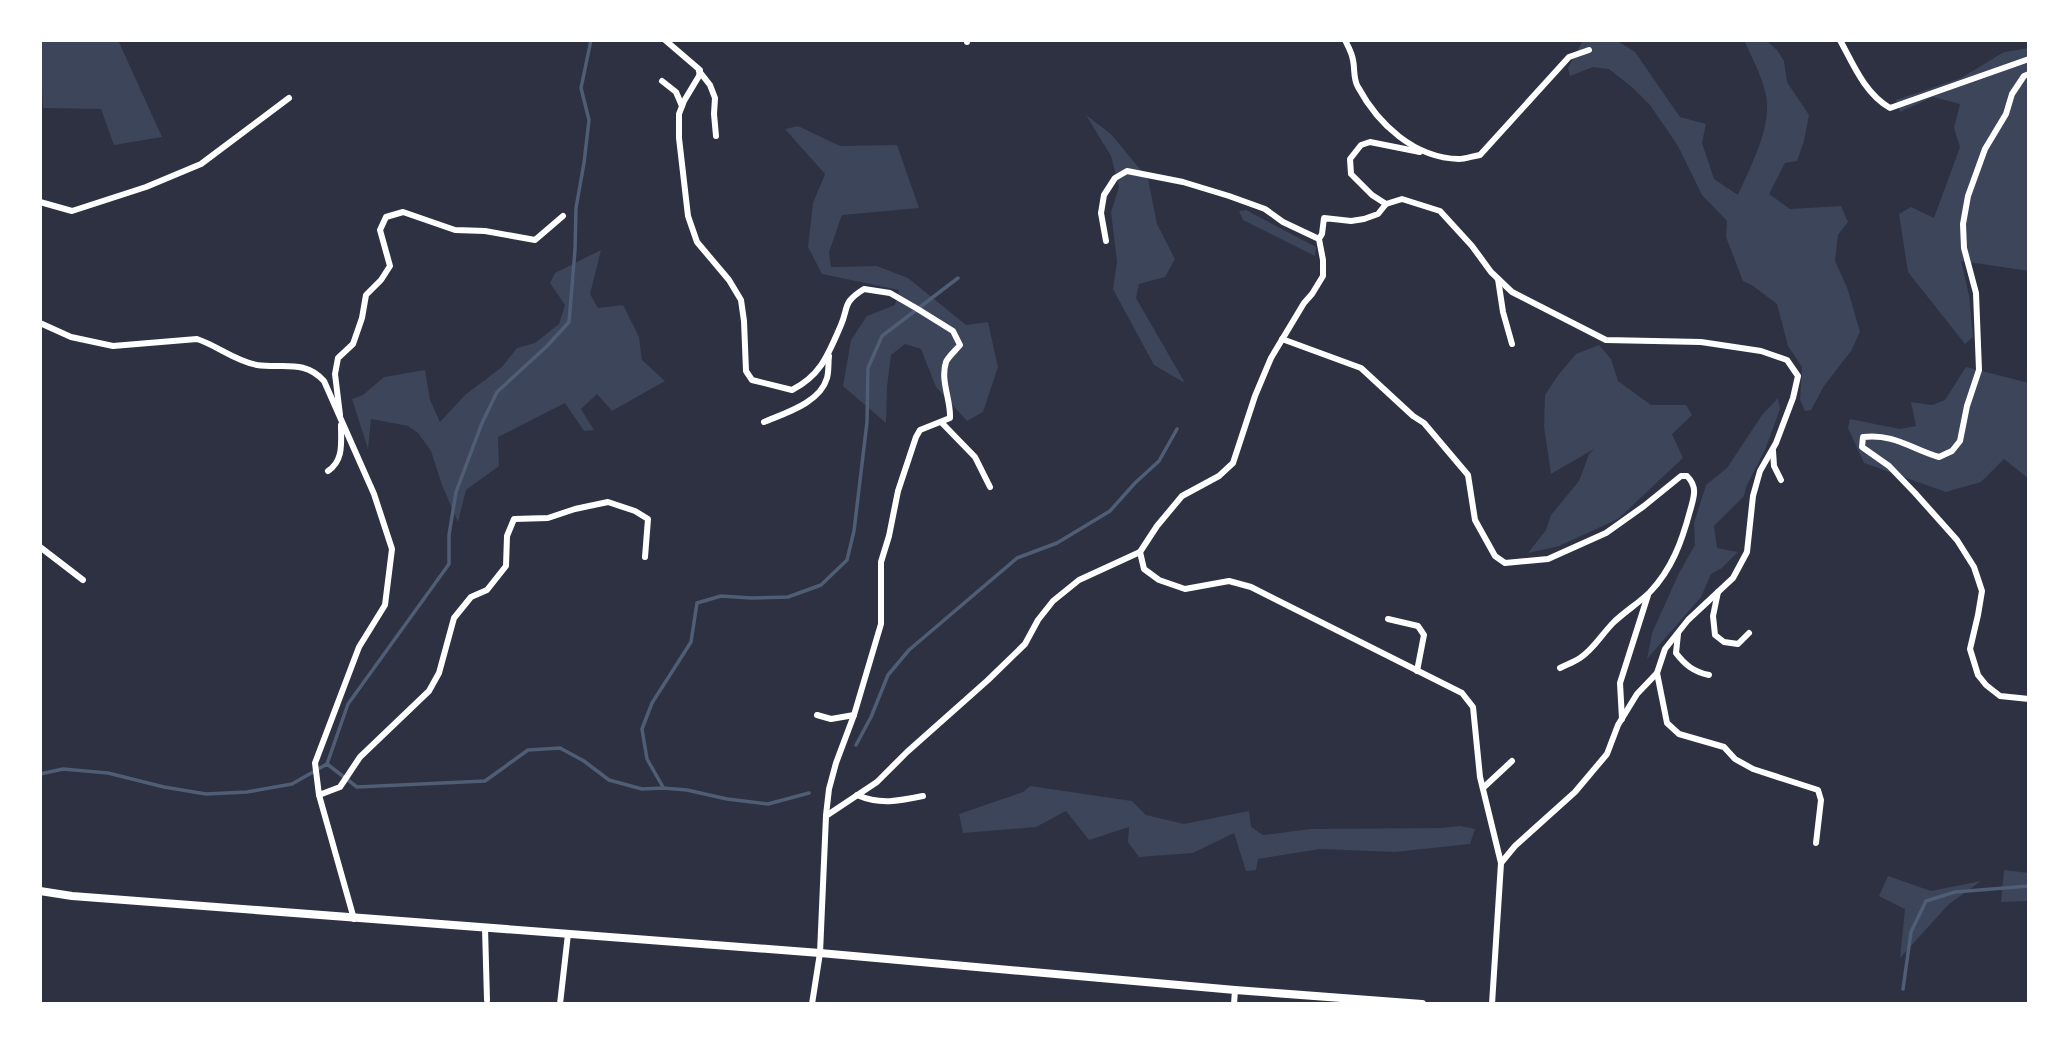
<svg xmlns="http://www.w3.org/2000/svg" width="2069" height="1044" viewBox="0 0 2069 1044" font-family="Poppins,sans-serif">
  <rect width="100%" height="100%" fill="#2d3142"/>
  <g fill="#3c4559">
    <polygon points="40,40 118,40 162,137 114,145 101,109 43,108"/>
    <path d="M1583,40h33l19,12 45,65 26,7 -4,19 12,36 24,16c13,-30 36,-71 27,-104 -4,-17 -14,-35 -21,-51h22l11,10 7,11 3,21 22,33 -5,26 -7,20 -12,2 -16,31 21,15 51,-3 7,16 -10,13 -3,26 12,26 13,45 -9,19 -27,35 -13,24 -6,1 -5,-11 2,-33 -14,-21 -11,-42 -24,-18 -10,-5 -17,-44 1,-16 -25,-26 -24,-49 -28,-41 -17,-17 -24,-19 -16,-2 -23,9 -2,-8z"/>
    <polygon points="2029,48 2029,271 1961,261 1969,295 1973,337 1965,344 1908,272 1899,214 1911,207 1934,218 1960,147 1954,128 1960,104 1933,97 1900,112 1896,100 1961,78 2004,52"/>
    <polygon points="1086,115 1111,134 1148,179 1157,224 1175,259 1165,277 1139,284 1136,298 1185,383 1154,365 1113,289 1117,262 1111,212 1119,187 1111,156"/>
    <polygon points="798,126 840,146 897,145 919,208 842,215 829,252 831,267 877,266 908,278 966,325 988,322 998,367 983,412 967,421 936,387 921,349 905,344 891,355 887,387 886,423 843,386 851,340 867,316 895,305 899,290 822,274 808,247 813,203 825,174 785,129"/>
    <polygon points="1246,210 1316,247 1315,256 1243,220 1239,211"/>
    <polygon points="601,250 590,294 598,308 623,305 639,337 642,360 665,381 612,411 597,394 581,409 594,430 584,431 565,403 498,437 499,466 466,490 458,522 442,485 431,451 418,433 408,426 371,419 368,449 352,399 363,395 384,377 425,370 430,400 440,422 465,395 502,367 517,348 535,343 559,324 565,305 550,283 555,273"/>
    <polygon points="1599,345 1611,359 1618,381 1651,405 1686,405 1692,415 1672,434 1683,458 1618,519 1559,546 1528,553 1546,530 1551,515 1579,481 1589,454 1594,449 1551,474 1544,427 1545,395 1559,374 1576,354"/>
    <polygon points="1966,367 2029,383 2029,479 2004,459 1981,482 1946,492 1864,463 1848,428 1850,419 1900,429 1916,426 1911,402 1932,405 1945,400"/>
    <polygon points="1778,398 1780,409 1765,450 1746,487 1744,496 1714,526 1717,548 1738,552 1722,568 1711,574 1701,597 1647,659 1652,633 1679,573 1695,545 1694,523 1706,485 1727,468 1762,415"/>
    <polygon points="1030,786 1132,801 1146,815 1184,824 1249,811 1251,827 1263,835 1311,829 1441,828 1460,826 1475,829 1470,844 1395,852 1320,849 1258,859 1256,870 1246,871 1234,833 1193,853 1139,857 1128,842 1129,827 1089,840 1066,811 1036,827 963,833 959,814 1023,792"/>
    <polygon points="2004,870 2029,873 2029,901 2001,902"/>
    <polygon points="1888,876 1931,891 1981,881 1948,905 1900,958 1905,909 1879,896"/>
  </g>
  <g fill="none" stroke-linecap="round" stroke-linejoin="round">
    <g stroke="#4f5d75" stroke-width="3.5">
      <polyline points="856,745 871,717 888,675 909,650 1017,558 1057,543 1110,511 1135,483 1159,461 1177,429"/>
      <polyline points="327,764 348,704 449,564 449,535 456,492 482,423 497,392 547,346 569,322 575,250 576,208 584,163 589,120 581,88 591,40"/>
      <polyline points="40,774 63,769 108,773 164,787 206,794 247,792 292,784 327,764 357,787 485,781 528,750 560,748 584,761 609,780 642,789 663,788 687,790 727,799 768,804 809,793"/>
      <polyline points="663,787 647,759 642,729 652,703 691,642 697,603 721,596 751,598 788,597 821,585 847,560 854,531 867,422 868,368 882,336 958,278"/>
      <polyline points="1903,989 1911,932 1926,901 1955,892 2029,886"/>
    </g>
    <g stroke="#fff" stroke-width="6">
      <path d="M665,40l35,30 -1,6 -15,25 -5,13v24l9,78 9,26 32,38 12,20 3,21 2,50 6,9 40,10c29,-15 36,-35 49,-65 8,-19 1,-22 23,-36l26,4 26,15 37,23 7,14c-4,5 -12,12 -14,17 -6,19 5,38 4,56l-30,12 -4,7 -18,54 -9,45 -8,26v62l-27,91 -18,48 -7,26 -3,26"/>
      <polyline points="967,40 967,42"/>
      <path d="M1345,40c3,6 7,13 8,20 2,9 0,19 5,27 20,37 56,71 101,72 6,0 14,-3 21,-4l89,-98 20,-7"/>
      <path d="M1840,40c13,24 25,54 50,68l139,-49"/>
      <polyline points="699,71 710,85 715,98 714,114 716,136"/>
      <path d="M2029,74l-5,2 -12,18 -6,20 -21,35 -17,47 -5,28 1,24 12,45 3,77 -12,36 -7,35 -8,10 -13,6c-27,-8 -46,-24 -76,-20l-1,10 27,19 26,27 42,47 17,27 8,24 -4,24 -8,34 8,26 8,10 14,11 29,3"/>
      <polyline points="662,81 676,92 682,106"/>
      <polyline points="40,202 72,211 146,187 201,164 289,98"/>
      <polyline points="1386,204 1372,195 1351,174 1350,159 1361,145 1370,142 1420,152"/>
      <polyline points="1106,241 1101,213 1104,195 1115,178 1127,171 1183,182 1229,196 1265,209 1283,222 1319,239"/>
      <polyline points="1498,279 1503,312 1512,344"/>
      <path d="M40,323l31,14 42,9 84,-7c21,7 38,22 60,26 26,4 47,-6 67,16l50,113 18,55 -7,56 -26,42 -44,116 4,32 35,124"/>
      <path d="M1282,339l79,29 52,48 11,7 44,52 7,45 20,36 10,7 43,-4 58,-26 38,-27 37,-30h6c11,11 7,21 3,35 -8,30 -18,58 -40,81 -11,11 -26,20 -37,31 -11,11 -20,27 -33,35 -6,4 -14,7 -20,10"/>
      <polyline points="340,415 335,374 338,358 353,344 362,318 366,295 381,280 390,266 380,230 386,217 403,212 455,230 485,231 535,240 563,216"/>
      <path d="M764,422c21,-9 56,-19 63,-44 2,-6 1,-15 2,-22"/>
      <polyline points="942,423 975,457 990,487"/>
      <polyline points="1773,451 1774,466 1781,480"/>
      <path d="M328,471c16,-11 13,-28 13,-46"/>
      <polyline points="40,547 83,580"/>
      <polyline points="1140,552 1144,569 1159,580 1185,589 1229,581 1251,587 1462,693 1473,707 1480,777 1501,863"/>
      <polyline points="1718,592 1713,616 1715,635 1724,642 1738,644 1749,633"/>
      <polyline points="1388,619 1418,626 1424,635 1417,671"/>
      <path d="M1678,634l-2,19c9,12 18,19 33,22"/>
      <polyline points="1657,673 1667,723 1679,734 1724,747 1735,759 1753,769 1818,790 1821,800 1816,843"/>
      <polyline points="817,715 831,719 854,715"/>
      <polyline points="1622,719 1620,683 1648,595"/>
      <polyline points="1483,788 1512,761"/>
      <polyline points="319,795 340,787 360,757 429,691 439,673 454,618 471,597 487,590 506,566 507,536 514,519 548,518 575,509 608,502 635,511 648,519 645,557"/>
      <path d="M857,795c23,10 42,6 66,1"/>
      <polyline points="485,928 487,1000"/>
      <polyline points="560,1004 568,934"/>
      <polyline points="812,1004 820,953 826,816 877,782 907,752 988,680 1025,644 1038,620 1053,601 1079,580 1140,552 1157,526 1182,496 1219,476 1233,463 1255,396 1271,358 1304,303 1312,294 1323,276 1323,260 1319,239 1322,234 1324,218 1351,221 1364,219 1378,214 1386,204 1402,199 1440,211 1472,246 1491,272 1512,292 1606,340 1701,342 1761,351 1787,360 1798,376 1793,398 1776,443 1760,471 1753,496 1747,552 1733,578 1688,620 1665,649 1657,673 1637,694 1618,725 1607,754 1575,792 1515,846 1501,863 1492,1004"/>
      <polyline points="1234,1004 1235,990"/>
    </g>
    <polyline stroke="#fff" stroke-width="8" points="40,891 72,896 820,953 1235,990 1422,1004"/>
  </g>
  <rect width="2069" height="1044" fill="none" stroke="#ffffff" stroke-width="84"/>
</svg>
